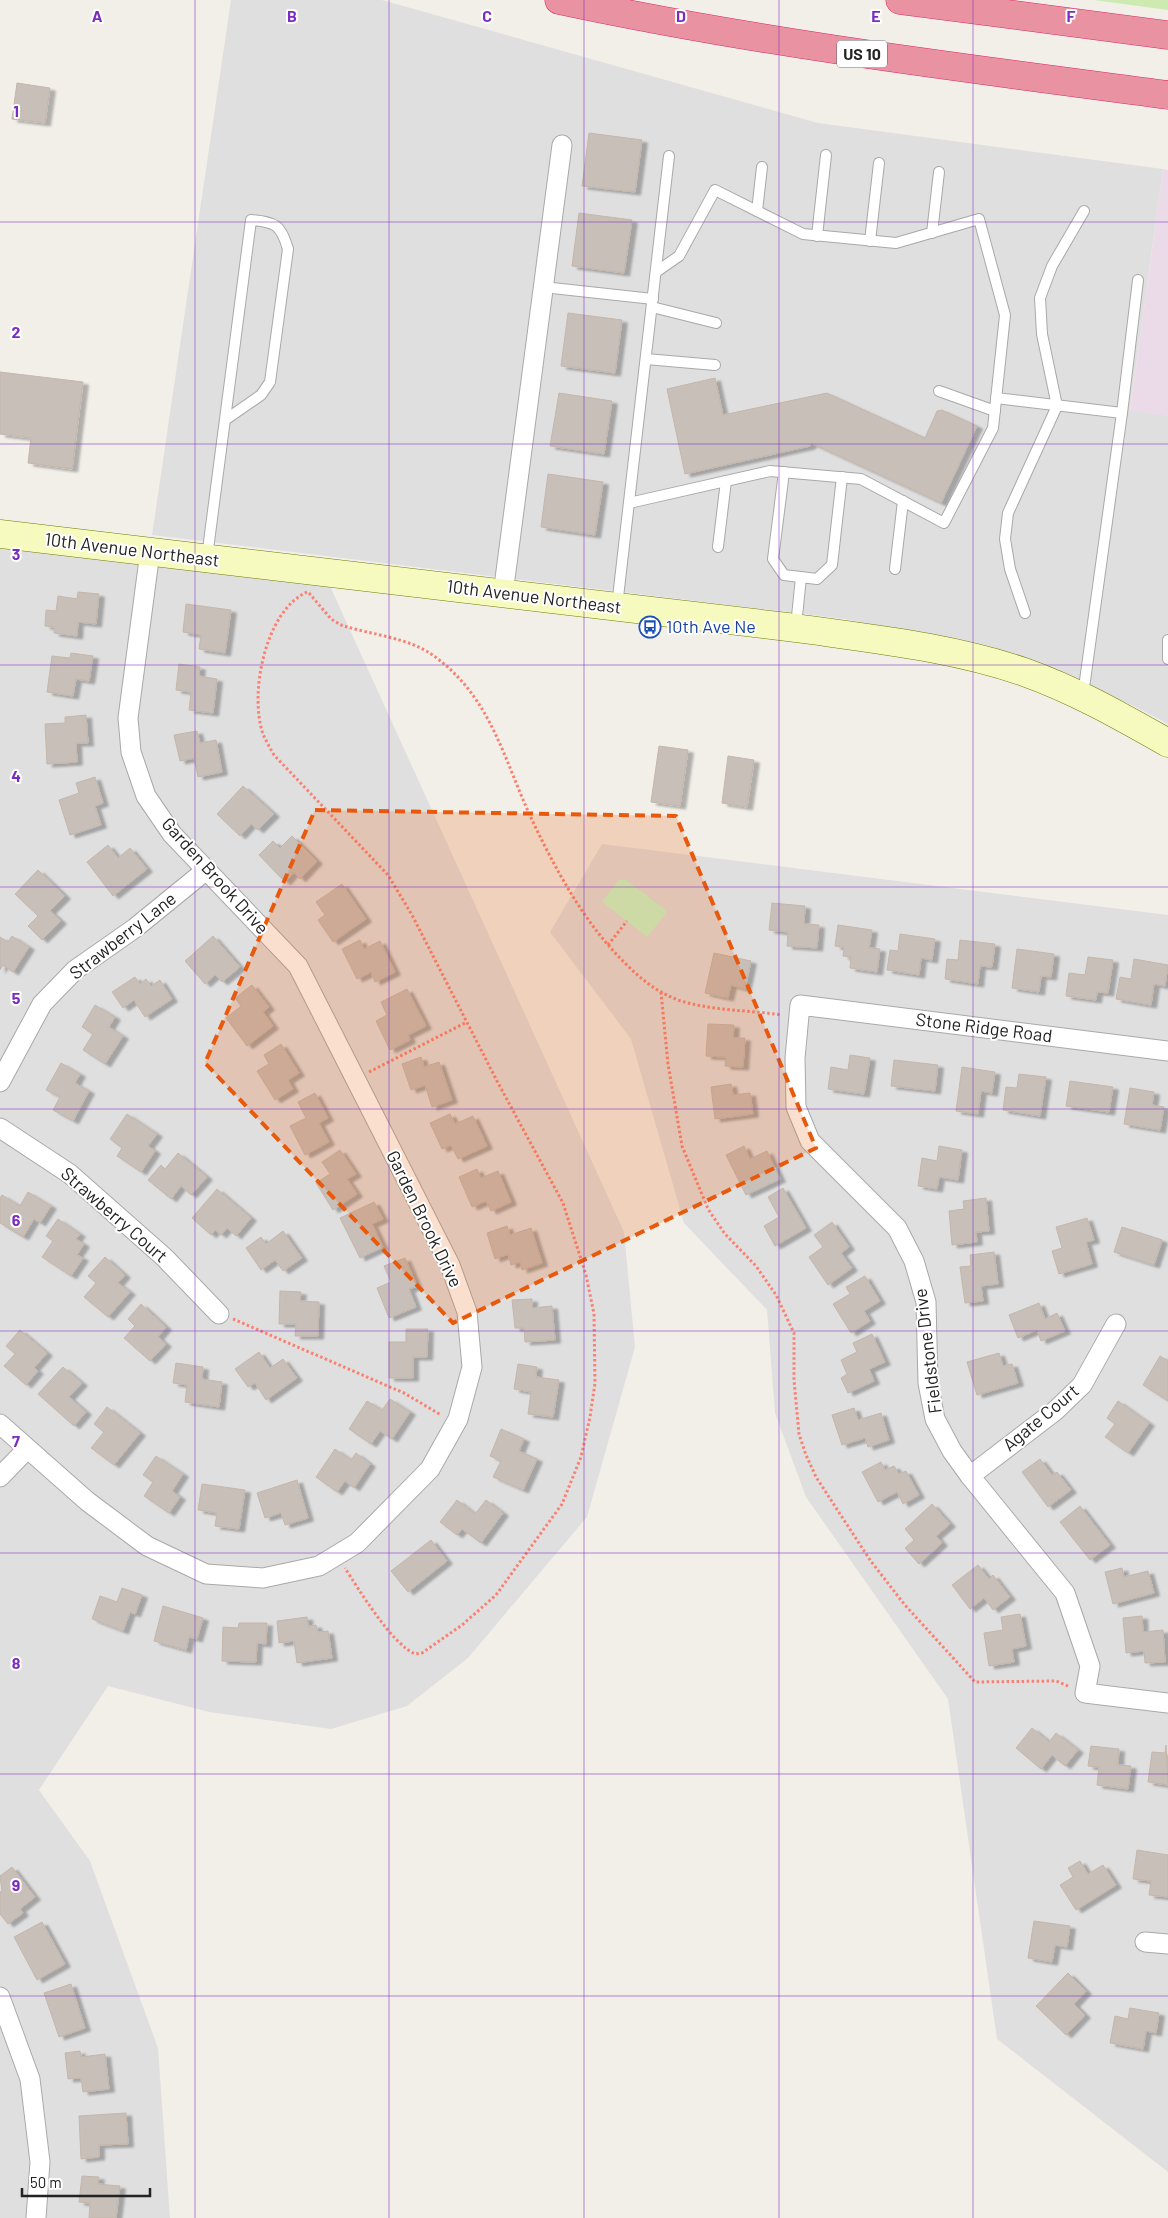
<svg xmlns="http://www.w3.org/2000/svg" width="1168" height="2218" viewBox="0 0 1168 2218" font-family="Barlow,sans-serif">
  <defs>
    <filter id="shadow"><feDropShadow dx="5.5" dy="3" stdDeviation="1" flood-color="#0004"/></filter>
  </defs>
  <rect width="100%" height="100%" fill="#f2efe9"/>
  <g fill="#e0dfdf">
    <polygon points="231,0 382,0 818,123 1163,169 1130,410 1168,416 1168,724 1136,707 1022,656 845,619 152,535"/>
    <polygon points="0,546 330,586 624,1232 635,1347 587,1517 468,1658 407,1706 331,1729 209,1712 108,1686 39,1790 90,1861 158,2048 170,2218 0,2218"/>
    <polygon points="602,844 1168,915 1168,2172 997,2039 948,1699 806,1497 775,1413 767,1310 684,1223 631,1039 550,932"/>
  </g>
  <polygon fill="#ebdbe8" points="1163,169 1168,170 1168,416 1130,411"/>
  <polygon fill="#cdebb0" points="1094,0 1168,0 1168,10"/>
  <polygon fill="#c8facc" points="625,879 666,910 666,914 647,937 602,902 619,880"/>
  <g fill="#c7bfb8" stroke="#c4b6ab" filter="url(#shadow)">
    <polygon points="17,83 50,88 45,123 12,119"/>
    <polygon points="589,133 642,140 635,192 582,186"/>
    <polygon points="579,213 632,220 624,273 572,266"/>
    <polygon points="568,313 622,320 615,373 561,366"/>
    <polygon points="0,372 83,382 72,469 28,463 31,438 0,434"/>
    <polygon points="715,378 723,415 827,393 925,438 937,411 942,410 977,426 941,503 811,443 810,446 685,474 667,389"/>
    <polygon points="559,393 612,401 604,454 550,446"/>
    <polygon points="548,474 603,482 595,535 541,527"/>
    <polygon points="78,592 99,594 96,624 78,622 77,636 54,633 54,627 45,626 46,610 56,611 58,596 77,599"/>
    <polygon points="186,604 231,610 225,653 199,649 201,635 183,632"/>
    <polygon points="71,653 93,656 89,681 76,679 73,696 47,692 52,656 70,658"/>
    <polygon points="179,664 200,667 199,676 217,679 213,713 189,710 191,692 176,690"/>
    <polygon points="86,715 88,743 76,743 77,762 47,764 45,724 65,723 65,717"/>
    <polygon points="197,731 200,743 216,740 222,772 198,777 194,758 180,761 174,735"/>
    <polygon points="659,746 688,750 680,806 651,802"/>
    <polygon points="728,756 754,760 747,807 722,803"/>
    <polygon points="95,777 103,803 95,806 101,825 70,835 59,800 79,793 76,783"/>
    <polygon points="243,786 274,814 258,830 251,824 240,836 217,814"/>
    <polygon points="292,836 317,861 300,879 294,872 285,882 259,855 273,841 280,848"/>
    <polygon points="108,845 118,858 130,848 147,869 113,896 87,862"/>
    <polygon points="38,870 65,896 50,911 61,921 42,940 28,926 38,916 15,894"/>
    <polygon points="342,884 366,919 333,942 318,920 325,915 316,902"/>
    <polygon points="772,903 805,906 804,924 819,925 817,948 787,946 788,932 769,930"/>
    <polygon points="838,925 872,930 869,948 880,949 877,972 850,968 851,957 843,956 844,947 835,946"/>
    <polygon points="900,934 935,939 932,960 921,958 919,975 887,970 890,950 898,951"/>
    <polygon points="12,936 29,947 13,972 3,965 0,970 0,937 8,942"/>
    <polygon points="213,936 240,967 222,982 215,975 205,984 185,961"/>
    <polygon points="360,940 364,949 380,941 395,972 375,982 371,972 357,979 342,949"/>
    <polygon points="960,940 995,944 992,967 980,966 978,984 945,979 947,959 958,960"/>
    <polygon points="1017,949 1054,954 1051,977 1041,976 1039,992 1012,988"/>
    <polygon points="714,953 751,961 745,989 731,985 728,998 705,993"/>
    <polygon points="1088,957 1113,960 1108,993 1097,992 1096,1000 1066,996 1069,973 1085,975"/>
    <polygon points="1134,959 1168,965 1165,986 1154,984 1151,1005 1116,999 1120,977 1131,979"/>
    <polygon points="135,977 140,984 146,979 151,986 160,980 172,999 145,1017 134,1000 123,1008 112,992"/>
    <polygon points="252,985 269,1007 263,1012 273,1026 247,1046 226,1018 241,1006 235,998"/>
    <polygon points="407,989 426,1026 408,1035 410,1040 390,1050 376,1021 387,1015 381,1002"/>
    <polygon points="95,1005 115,1017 109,1027 123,1036 105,1064 83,1050 93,1034 82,1027"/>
    <polygon points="708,1024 734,1025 733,1038 745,1038 743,1067 725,1066 726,1057 706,1056"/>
    <polygon points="281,1044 299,1073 288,1080 293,1089 275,1100 257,1071 269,1064 264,1055"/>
    <polygon points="850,1055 870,1058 864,1094 828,1089 831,1067 848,1070"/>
    <polygon points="421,1057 424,1067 439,1062 452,1100 432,1107 425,1085 411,1090 402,1064"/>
    <polygon points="894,1060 938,1065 935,1091 891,1086"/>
    <polygon points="61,1063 80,1074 75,1083 89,1091 73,1121 53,1110 60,1097 46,1090"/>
    <polygon points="962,1067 995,1072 992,1093 981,1091 978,1114 956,1111"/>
    <polygon points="1019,1074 1046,1077 1040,1116 1003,1110 1006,1087 1017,1088"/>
    <polygon points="1070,1081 1113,1087 1109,1112 1066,1106"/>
    <polygon points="731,1084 733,1095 750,1093 753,1114 715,1119 711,1087"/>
    <polygon points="1130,1088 1154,1092 1152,1105 1164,1107 1160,1130 1124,1124"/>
    <polygon points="315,1093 328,1118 319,1123 329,1142 305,1155 290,1126 306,1118 298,1102"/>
    <polygon points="127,1114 157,1134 148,1146 155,1151 141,1172 117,1156 122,1148 110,1139"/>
    <polygon points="450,1114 455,1124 473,1116 487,1146 458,1159 451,1145 442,1149 430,1123"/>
    <polygon points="744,1146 750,1159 767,1151 780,1179 746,1195 726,1155"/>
    <polygon points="939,1146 962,1150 958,1180 939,1177 937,1189 918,1186 922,1158 937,1161"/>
    <polygon points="340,1150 356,1174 347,1179 357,1194 333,1210 316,1183 330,1174 322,1162"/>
    <polygon points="178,1153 207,1177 191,1195 181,1186 171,1199 148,1180 161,1165 165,1169"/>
    <polygon points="477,1169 481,1178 498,1171 511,1202 491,1211 486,1201 472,1207 459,1177"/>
    <polygon points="783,1188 806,1228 775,1246 764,1226 779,1217 768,1197"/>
    <polygon points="217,1189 251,1218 236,1236 227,1228 221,1235 215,1230 211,1235 192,1218"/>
    <polygon points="28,1192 51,1206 40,1223 34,1219 23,1237 0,1223 0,1198 2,1195 20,1206"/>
    <polygon points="986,1198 989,1231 976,1232 977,1242 952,1245 949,1211 964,1209 963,1201"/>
    <polygon points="374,1202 383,1219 372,1224 383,1247 360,1258 340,1218"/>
    <polygon points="1087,1218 1094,1240 1086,1242 1092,1264 1059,1274 1052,1251 1062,1248 1056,1227"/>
    <polygon points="58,1219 80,1234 76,1239 84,1244 77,1255 83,1258 71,1276 42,1257 53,1241 46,1236"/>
    <polygon points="832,1222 849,1247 841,1253 852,1268 828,1285 809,1257 823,1247 814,1235"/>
    <polygon points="507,1226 510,1235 531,1228 542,1263 522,1270 520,1262 511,1265 508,1254 495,1259 487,1233"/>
    <polygon points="1122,1227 1162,1240 1154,1265 1114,1252"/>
    <polygon points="283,1231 302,1258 283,1271 275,1260 261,1270 246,1248 261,1237 266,1244"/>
    <polygon points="994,1252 998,1284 981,1286 983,1301 965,1303 960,1267 971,1266 970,1255"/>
    <polygon points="105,1257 125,1275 118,1283 130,1292 108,1317 84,1297 96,1283 88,1276"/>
    <polygon points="405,1258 417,1286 409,1289 416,1307 389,1318 377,1288 391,1282 384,1266"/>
    <polygon points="865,1276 880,1301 864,1311 870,1321 851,1333 833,1304 850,1294 846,1287"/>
    <polygon points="280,1291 301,1292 300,1301 319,1302 318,1336 295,1336 296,1324 279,1324"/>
    <polygon points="532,1299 532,1308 552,1306 555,1340 525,1342 524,1328 515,1328 512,1300"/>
    <polygon points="1039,1303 1045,1319 1057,1313 1065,1331 1041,1341 1037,1330 1018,1338 1009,1315"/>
    <polygon points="141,1304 166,1327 158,1337 166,1344 150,1361 124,1338 135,1326 128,1319"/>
    <polygon points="406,1329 428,1329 427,1357 413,1357 413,1378 389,1378 389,1342 406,1342"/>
    <polygon points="20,1330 47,1353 34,1368 38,1371 26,1385 4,1366 15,1354 6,1346"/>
    <polygon points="872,1334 885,1362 869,1369 874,1381 848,1393 841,1378 847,1374 841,1360 857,1352 853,1343"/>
    <polygon points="259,1352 270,1368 283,1359 297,1378 266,1400 255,1383 248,1387 235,1369"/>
    <polygon points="999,1353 1003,1366 1012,1364 1018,1383 977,1395 967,1362"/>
    <polygon points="1160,1356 1168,1361 1168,1401 1143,1385"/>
    <polygon points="176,1363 203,1367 202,1379 222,1382 219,1407 185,1402 187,1385 173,1383"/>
    <polygon points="518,1364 537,1367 536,1377 559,1380 553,1417 528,1414 531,1392 514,1389"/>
    <polygon points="63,1367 82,1383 69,1397 86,1412 74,1426 38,1394"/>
    <polygon points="390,1399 410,1412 392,1439 380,1431 371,1444 349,1429 367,1401 382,1410"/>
    <polygon points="1118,1401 1149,1423 1128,1453 1105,1437 1115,1424 1107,1418"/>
    <polygon points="107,1407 140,1433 114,1465 91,1448 104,1432 94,1424"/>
    <polygon points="854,1408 858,1420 881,1413 889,1440 868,1447 865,1438 842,1445 832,1415"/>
    <polygon points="501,1429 524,1439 519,1451 537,1459 523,1490 493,1477 501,1461 490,1456"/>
    <polygon points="335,1449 351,1460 356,1453 370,1464 354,1488 345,1481 337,1492 316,1477"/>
    <polygon points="156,1456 183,1474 172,1491 180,1497 169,1513 144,1496 153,1482 143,1475"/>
    <polygon points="1040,1459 1052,1475 1057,1472 1071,1490 1048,1507 1022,1472"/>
    <polygon points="881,1462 885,1470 894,1466 899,1474 906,1471 919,1495 903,1504 897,1492 878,1502 862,1472"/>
    <polygon points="297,1480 308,1518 285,1525 281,1513 265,1518 257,1493"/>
    <polygon points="202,1484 245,1490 239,1529 215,1526 217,1513 198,1510"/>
    <polygon points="457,1500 475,1514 486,1500 503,1513 481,1543 462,1529 457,1535 440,1522"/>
    <polygon points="932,1504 950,1524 936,1536 942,1543 919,1564 905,1548 914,1540 905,1529"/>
    <polygon points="1080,1506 1110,1545 1090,1560 1060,1522"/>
    <polygon points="431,1540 447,1561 408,1592 391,1571"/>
    <polygon points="978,1565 989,1579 993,1575 1010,1597 993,1610 984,1598 970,1609 952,1585"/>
    <polygon points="1122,1568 1124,1577 1148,1571 1154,1593 1113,1604 1105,1572"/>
    <polygon points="122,1588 142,1595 135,1614 130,1612 123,1631 92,1619 100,1596 117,1602"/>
    <polygon points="163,1606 203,1618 197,1639 189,1637 186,1650 154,1641"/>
    <polygon points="1020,1614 1026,1646 1012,1649 1014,1662 989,1666 984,1633 1003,1630 1001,1617"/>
    <polygon points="1142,1616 1143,1632 1163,1630 1165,1662 1145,1663 1144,1651 1126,1653 1123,1618"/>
    <polygon points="307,1617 308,1626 316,1625 318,1632 328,1631 332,1658 297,1663 294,1641 279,1643 277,1621"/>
    <polygon points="239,1623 267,1623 266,1644 257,1643 256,1662 222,1661 223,1627 238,1628"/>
    <polygon points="1032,1728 1049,1742 1056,1733 1078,1750 1065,1766 1052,1755 1041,1769 1016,1748"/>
    <polygon points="1166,1745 1168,1785 1148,1782 1152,1752 1165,1753"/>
    <polygon points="1091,1746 1119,1749 1118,1765 1131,1766 1128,1789 1097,1785 1099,1767 1088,1766"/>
    <polygon points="1137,1850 1168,1855 1168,1897 1149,1895 1151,1881 1133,1879"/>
    <polygon points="1080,1861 1088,1874 1103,1865 1116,1885 1076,1910 1060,1885 1073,1877 1068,1868"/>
    <polygon points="12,1867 35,1897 20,1909 23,1913 8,1924 0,1914 0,1892 2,1891 0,1876"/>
    <polygon points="1034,1921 1070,1926 1067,1947 1055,1945 1052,1962 1028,1958"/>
    <polygon points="42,1922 65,1964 37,1980 14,1937"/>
    <polygon points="1068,1973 1086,1991 1074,2004 1085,2015 1066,2035 1036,2006"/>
    <polygon points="71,1984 85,2028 59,2037 44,1993"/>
    <polygon points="1130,2008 1159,2013 1156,2033 1146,2031 1143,2049 1110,2043 1115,2016 1128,2019"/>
    <polygon points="80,2051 81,2057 105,2054 109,2089 83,2092 81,2078 68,2079 65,2053"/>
    <polygon points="126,2113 128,2144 99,2145 99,2157 81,2159 79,2116"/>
    <polygon points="82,2176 99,2177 98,2184 120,2186 116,2218 89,2218 90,2203 79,2202"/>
  </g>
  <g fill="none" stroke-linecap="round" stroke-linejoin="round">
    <g stroke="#a9a9a9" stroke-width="12">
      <g id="lane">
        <polyline points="757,211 762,167"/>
        <polyline points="932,233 939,172"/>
        <polyline points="817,236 826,155"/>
        <polyline points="870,241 879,163"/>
        <polyline points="543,287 653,299"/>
        <polyline points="652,307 716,323"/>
        <polyline points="646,359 715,365"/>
        <polyline points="939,391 995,411"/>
        <polyline points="996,398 1122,413"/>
        <polyline points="784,472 773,559 784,575 817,579 832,565 842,477"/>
        <polyline points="629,503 770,471 861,479 944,523 993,428 1005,315 979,219 896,243 803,234 715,190 679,256 656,272"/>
        <polyline points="718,547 726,481"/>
        <path d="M207,557l44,-337c25,2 30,5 37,29l-18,133 -9,13 -36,25"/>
        <polyline points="895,569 903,501"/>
        <polyline points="617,606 669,156"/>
        <polyline points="1025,613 1010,569 1005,539 1008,513 1057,406 1042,334 1040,298 1052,266 1084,211"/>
        <polyline points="796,626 801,577"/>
        <polyline points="1168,640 1168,659"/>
        <polyline points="1083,695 1122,413 1138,280"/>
      </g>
    </g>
    <g stroke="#a9a9a9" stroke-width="21">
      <g id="street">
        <polyline points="503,594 562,145"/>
        <polyline points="1168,1051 800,1005 795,1058 796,1107 810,1141 897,1228 914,1261 926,1302 928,1383 935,1419 952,1451 970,1476 1065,1593 1090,1666 1085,1693 1168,1703"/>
        <polyline points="0,1082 42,1004 75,970 135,928 205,871"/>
        <polyline points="0,1128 70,1174 164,1257 219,1314"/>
        <polyline points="0,1424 87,1501 147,1546 206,1574 263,1578 319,1566 357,1543 430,1469 458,1419 472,1367 467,1312 450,1265 298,966 172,834 146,796 131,752 128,718 150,552"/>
        <polyline points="970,1476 1055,1411 1082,1385 1116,1324"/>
        <polyline points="0,1477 27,1449"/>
        <polyline points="1145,1942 1168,1944"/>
        <polyline points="0,1997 30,2079 40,2162 36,2218"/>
      </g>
    </g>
    <g stroke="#707d05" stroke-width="29">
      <path id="secondary" d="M0,534l796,94c77,11 155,19 228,44 51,18 98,45 144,71"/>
    </g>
    <g stroke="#dc2a67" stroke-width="29">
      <g id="highway">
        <path d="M559,0c201,43 405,68 609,95"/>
        <polyline points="900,0 1168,35"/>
      </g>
    </g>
    <g stroke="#fa8072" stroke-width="3" stroke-dasharray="2.5 2.5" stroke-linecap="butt">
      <path d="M307,592c-42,19 -58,102 -44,142 3,7 7,14 11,21l114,120 24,40 85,166 66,122 23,72 8,39 1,69 -5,34 -9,40 -19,47 -66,91 -34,30 -40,28 -7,1c-23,-10 -56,-64 -70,-86"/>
      <path d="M309,593l22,26 10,6c30,10 67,12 93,31 58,42 70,105 99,166 23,48 50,98 87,136 18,19 37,35 61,43 33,10 68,9 101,14"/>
      <polyline points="608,945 627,921"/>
      <polyline points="661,992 668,1064 682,1146 708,1209 725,1234 756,1266 776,1295 794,1333 794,1380 799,1434 806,1455 816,1477 870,1560 904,1604 975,1682 1056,1681 1070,1687"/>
      <polyline points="369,1072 467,1022"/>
      <polyline points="233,1319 404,1393 441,1415"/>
    </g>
    <use href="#lane" stroke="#fff" stroke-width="10"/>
    <use href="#street" stroke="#fff" stroke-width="19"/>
    <use href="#secondary" stroke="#f7fabf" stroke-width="28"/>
    <use href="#highway" stroke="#e892a2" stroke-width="28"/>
  </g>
  <path fill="#e8590c" fill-opacity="0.2" stroke="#e8590c" stroke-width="4" stroke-dasharray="10 6" stroke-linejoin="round" d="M315,810l361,6 140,332 -363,175 -248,-260z"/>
  <path fill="none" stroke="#7b2cbf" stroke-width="1" stroke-opacity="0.55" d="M195,0v2218M389,0v2218M584,0v2218M779,0v2218M973,0v2218M0,222h1168M0,444h1168M0,665h1168M0,887h1168M0,1109h1168M0,1331h1168M0,1553h1168M0,1774h1168M0,1996h1168"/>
  <defs>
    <g id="bus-ring" transform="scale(1.125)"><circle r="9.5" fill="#fff" stroke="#1a4fb4" stroke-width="1.5"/><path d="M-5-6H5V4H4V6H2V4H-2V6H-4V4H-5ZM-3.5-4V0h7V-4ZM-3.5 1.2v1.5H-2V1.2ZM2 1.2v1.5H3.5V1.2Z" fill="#1a4fb4"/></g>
  </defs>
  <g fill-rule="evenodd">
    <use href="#bus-ring" x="650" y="627"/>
  </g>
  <g text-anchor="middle" stroke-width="4" stroke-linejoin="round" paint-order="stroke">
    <rect fill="#fff" stroke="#646464" stroke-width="1" x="837" y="40.5" width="50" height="27" rx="4"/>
    <g font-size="16" font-weight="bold" fill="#222">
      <text x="862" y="60">US 10</text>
    </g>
    <g font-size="18" fill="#222" stroke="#fff">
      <text transform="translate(132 550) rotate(7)" y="6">10th Avenue Northeast</text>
      <text transform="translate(534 597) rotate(7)" y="6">10th Avenue Northeast</text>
      <text transform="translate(215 876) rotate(48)" y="6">Garden Brook Drive</text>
      <text transform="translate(123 936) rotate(-38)" y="6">Strawberry Lane</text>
      <text transform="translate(984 1028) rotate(7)" y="6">Stone Ridge Road</text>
      <text transform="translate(114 1215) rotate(41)" y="6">Strawberry Court</text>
      <text transform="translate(424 1219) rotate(64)" y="6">Garden Brook Drive</text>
      <text transform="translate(928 1351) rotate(-97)" y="6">Fieldstone Drive</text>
      <text transform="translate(1041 1418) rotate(-40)" y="6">Agate Court</text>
    </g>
    <g font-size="18" fill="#164399" stroke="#fff" text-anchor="start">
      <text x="666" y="633">10th Ave Ne</text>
    </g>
  </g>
  <g font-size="16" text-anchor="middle" font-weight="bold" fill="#7b2cbf" stroke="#fff" stroke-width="4" stroke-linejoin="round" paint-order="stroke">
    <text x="97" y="22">A</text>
    <text x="292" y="22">B</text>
    <text x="487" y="22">C</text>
    <text x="681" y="22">D</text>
    <text x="876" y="22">E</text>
    <text x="1071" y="22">F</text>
    <text x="16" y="117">1</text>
    <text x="16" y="338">2</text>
    <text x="16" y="560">3</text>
    <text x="16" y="782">4</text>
    <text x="16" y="1004">5</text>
    <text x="16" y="1226">6</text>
    <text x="16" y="1447">7</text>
    <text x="16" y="1669">8</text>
    <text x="16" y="1891">9</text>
  </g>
  <path d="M22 2188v8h128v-8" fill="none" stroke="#222222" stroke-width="2.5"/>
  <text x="30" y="2188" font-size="15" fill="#222222" stroke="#ffffff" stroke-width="4" paint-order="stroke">50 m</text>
</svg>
